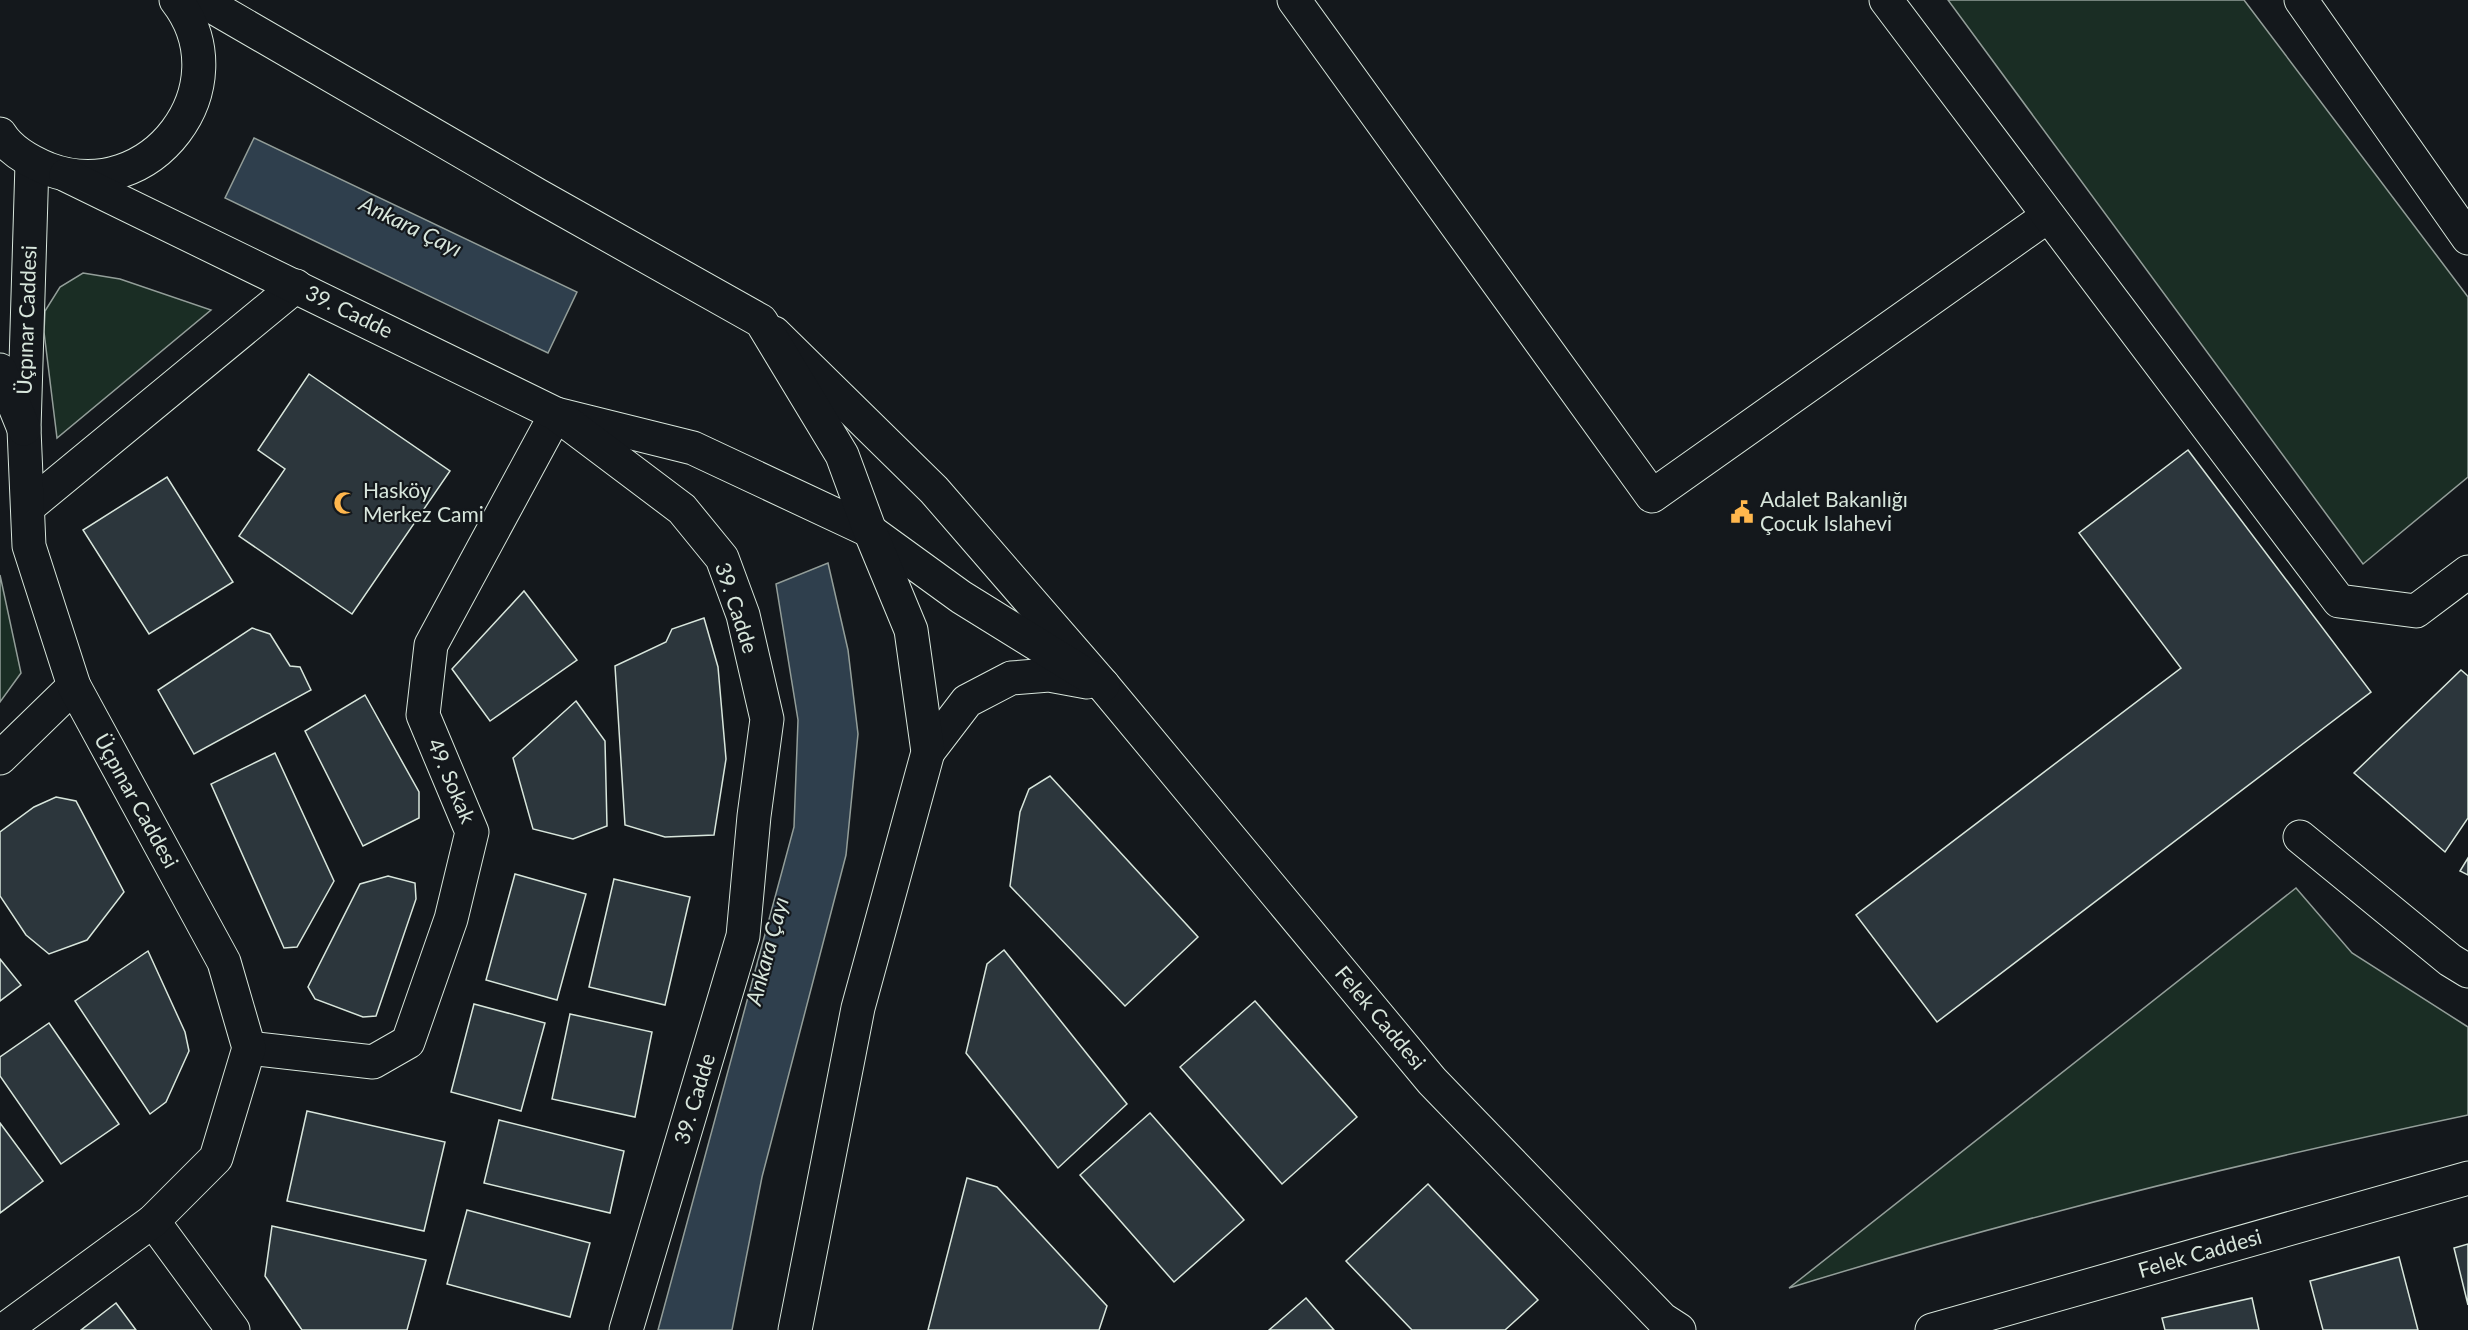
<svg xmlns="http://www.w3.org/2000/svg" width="2468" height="1330" viewBox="0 0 2468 1330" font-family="Lato,sans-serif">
  <rect width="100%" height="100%" fill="#14181c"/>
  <g fill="#1a2d24" stroke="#939e99" stroke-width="1.5">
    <polygon points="1948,0 2244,0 2468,297 2468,477 2363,564"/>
    <polygon points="83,273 120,279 211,310 57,438 44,332 45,311 60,287"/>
    <polygon points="0,575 21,673 0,702"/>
    <path d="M2296,888l56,65 116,74v88c-229,48 -456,104 -679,173z"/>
  </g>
  <g fill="#2f3f4d" stroke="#939e99" stroke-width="1.5">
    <polygon points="254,138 577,292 548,353 225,198"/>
    <polygon points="828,563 848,650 858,734 846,855 762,1177 732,1330 658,1330 794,827 798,720 776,584"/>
  </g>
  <g fill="#2c363c" stroke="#d8e6dc" stroke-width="1.5">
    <polygon points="309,374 450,471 352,614 239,536 285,469 258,450"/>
    <polygon points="2188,450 2371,692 1937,1022 1856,915 2181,668 2079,533"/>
    <polygon points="167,477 233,582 149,634 83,530"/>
    <polygon points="524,591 577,660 490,721 452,669"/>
    <polygon points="704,618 718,667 726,759 714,835 665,837 625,825 615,666 666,642 672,629"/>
    <polygon points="252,628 270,634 290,666 300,667 311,690 194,754 158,690"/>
    <polygon points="2461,670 2468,676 2468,818 2445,852 2354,773"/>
    <polygon points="365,695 419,792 419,818 363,846 305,731"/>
    <polygon points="576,701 605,741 607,826 573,839 533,829 513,758"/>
    <polygon points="275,753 334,881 297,947 284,948 211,784"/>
    <polygon points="1050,776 1198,937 1125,1006 1010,886 1020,812 1029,789"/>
    <polygon points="56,797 76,801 124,892 87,940 49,954 26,935 0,896 0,832 34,807"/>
    <polygon points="2468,858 2468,875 2460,871"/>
    <polygon points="515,874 586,894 557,1000 486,980"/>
    <polygon points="388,876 415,883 416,899 376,1016 363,1017 315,999 308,987 360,884"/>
    <polygon points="614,879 690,897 665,1005 589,987"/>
    <polygon points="1004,950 1127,1104 1058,1168 966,1053 987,964"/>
    <polygon points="148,951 185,1032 189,1051 166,1102 150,1114 75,1001"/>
    <polygon points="0,959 21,985 0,1001"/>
    <polygon points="1255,1001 1357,1117 1282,1184 1180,1067"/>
    <polygon points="474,1004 545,1023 521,1111 451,1092"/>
    <polygon points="570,1014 652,1032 635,1117 552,1099"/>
    <polygon points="49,1023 119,1124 61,1164 0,1076 0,1057"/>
    <polygon points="307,1111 445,1142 424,1231 287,1201"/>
    <polygon points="1150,1113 1244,1220 1174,1282 1080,1175"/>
    <polygon points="499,1120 624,1151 610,1213 484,1183"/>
    <polygon points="0,1123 43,1181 0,1213"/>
    <polygon points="967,1178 997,1187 1107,1306 1099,1330 928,1330"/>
    <polygon points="1428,1184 1538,1300 1505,1330 1412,1330 1346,1261"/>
    <polygon points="467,1210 590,1243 570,1317 447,1284"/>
    <polygon points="272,1226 426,1260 407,1330 302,1330 265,1276"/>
    <polygon points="2468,1244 2468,1305 2454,1248"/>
    <polygon points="2399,1257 2418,1330 2323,1330 2310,1281"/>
    <polygon points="1306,1298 1334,1330 1269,1330"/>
    <polygon points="2252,1298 2259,1330 2165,1330 2162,1318"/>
    <polygon points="116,1303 136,1330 81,1330"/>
  </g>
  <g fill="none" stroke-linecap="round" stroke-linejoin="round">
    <g stroke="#d8e6dc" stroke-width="35">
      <g id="minor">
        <polyline points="1294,0 1652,496 2048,216"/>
        <polyline points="1886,0 2339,601 2416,611 2468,572"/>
        <polyline points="2301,0 2468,238"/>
        <polyline points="774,333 934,490 1103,685 1432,1081 1662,1319 1679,1330"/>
        <polyline points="28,507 296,286"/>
        <polyline points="928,752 967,701 1011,678 1049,675 1087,682"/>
        <polyline points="0,758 74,686"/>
        <polyline points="2300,837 2450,960 2468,971"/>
        <polyline points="249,1048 373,1062 408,1042 451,919 472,832 423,715 431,645 556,414 693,448 870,531 961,597 1103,685"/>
        <polyline points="153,1221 233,1330"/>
        <polyline points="4,1330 153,1221 216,1158 249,1048 224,962 74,686 29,546 24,429 32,163"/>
        <polyline points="1932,1330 2468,1178"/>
      </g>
    </g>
    <g stroke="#d8e6dc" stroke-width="35">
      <g id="major">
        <polyline points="201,0 537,195 761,321 842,455 870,531 911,630 928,752 858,1008 795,1330"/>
        <path d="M0,134c10,16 31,28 48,35 103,39 195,-83 128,-169"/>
        <polyline points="66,175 556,414 682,509 722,558 743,615 767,719 754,816 743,936 626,1330"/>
        <polyline points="0,370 24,429"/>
      </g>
    </g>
    <use href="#minor" stroke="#14181c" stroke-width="33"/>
    <use href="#major" stroke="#14181c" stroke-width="33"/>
  </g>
  <defs>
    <g id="mosque-bare" transform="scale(1.8)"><path d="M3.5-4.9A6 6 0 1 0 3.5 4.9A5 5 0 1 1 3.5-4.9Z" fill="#ffb74d" stroke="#14181c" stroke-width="2.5" paint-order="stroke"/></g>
    <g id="civic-bare" transform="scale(1.8)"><path d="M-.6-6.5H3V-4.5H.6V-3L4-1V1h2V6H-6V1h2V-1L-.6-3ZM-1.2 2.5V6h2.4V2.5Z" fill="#ffb74d" stroke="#14181c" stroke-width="2.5" paint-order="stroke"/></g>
  </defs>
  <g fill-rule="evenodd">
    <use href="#mosque-bare" x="345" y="503"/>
    <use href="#civic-bare" x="1742" y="512"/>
  </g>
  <g text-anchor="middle" stroke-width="4.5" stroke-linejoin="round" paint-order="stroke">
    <g font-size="21" fill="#d8e6dc" stroke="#14181c">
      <text transform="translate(349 312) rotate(26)" y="7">39. Cadde</text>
      <text transform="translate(27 320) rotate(-88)" y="7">Üçpınar Caddesi</text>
      <text transform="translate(736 608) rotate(72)" y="7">39. Cadde</text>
      <text transform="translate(451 781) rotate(67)" y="7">49. Sokak</text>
      <text transform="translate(136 801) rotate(61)" y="7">Üçpınar Caddesi</text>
      <text transform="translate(1380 1018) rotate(50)" y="7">Felek Caddesi</text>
      <text transform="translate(695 1099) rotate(-73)" y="7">39. Cadde</text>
      <text transform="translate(2200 1254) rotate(-16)" y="7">Felek Caddesi</text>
    </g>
    <g font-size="21" fill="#d8e6dc" stroke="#14181c" text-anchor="start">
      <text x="363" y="498">Hasköy<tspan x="363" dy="24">Merkez Cami</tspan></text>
      <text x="1760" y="507">Adalet Bakanlığı<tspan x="1760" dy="24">Çocuk Islahevi</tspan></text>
    </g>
    <g font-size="22" font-style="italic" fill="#d8e6dc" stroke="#14181c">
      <text transform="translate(411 226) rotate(26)" y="8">Ankara Çayı</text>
      <text transform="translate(767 951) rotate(-75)" y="8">Ankara Çayı</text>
    </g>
  </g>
</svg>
